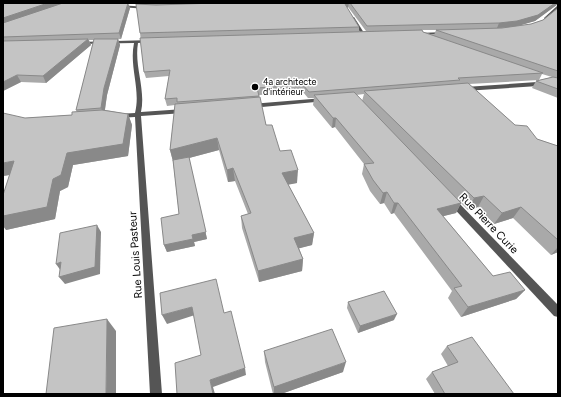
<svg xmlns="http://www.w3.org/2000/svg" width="561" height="397" viewBox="0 0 561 397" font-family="Figtree,sans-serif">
  <rect width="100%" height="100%" fill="#fff"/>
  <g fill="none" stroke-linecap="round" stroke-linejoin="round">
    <g fill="#555" fill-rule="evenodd">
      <polygon points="118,5 148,7 150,8 148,9 119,7"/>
      <polygon points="557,6 558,6 558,9 546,20 544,20 544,18"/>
      <polygon points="352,17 354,17 366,36 362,36"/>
      <polygon points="446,32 448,33 447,34 418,35 416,34 418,33"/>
      <path d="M152,40v2h-2l-12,1c-4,23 8,46 3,69l43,-3 3,2 -3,2 -43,3 21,278h-12l-15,-277 -17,1 -3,-2 3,-2 17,-1c6,-24 -6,-46 -1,-70l-54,1 -2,-1 2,-1z"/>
      <polygon points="544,79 546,80 546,82 538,86 465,91 462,89 465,87 537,82"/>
      <polygon points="324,98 327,100 326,101 251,108 248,106 251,104"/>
      <polygon points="451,197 454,198 558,305 558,317 554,316 448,202 447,200 448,198"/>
    </g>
  </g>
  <g fill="#a9a9a9" fill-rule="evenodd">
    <polygon points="3,3 131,3 131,4 128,4 130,8 121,39 118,39 120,45 107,95 105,110 128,114 132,125 128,156 73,165 68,187 60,191 55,219 6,230 9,175 3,176 25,118 72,115 77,112 76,110 94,40 89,40 91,45 46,83 21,82 3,91"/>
    <path d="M137,3h421v1l-23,17 -19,5 15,-2 12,-4 15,-12v90l-26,-10 4,-7 16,-4 -10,-3 -3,6 -70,4 46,41 22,14 21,7v106l-7,3 -38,-37 -19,6 -16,-17 -10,3 -7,-7 -5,10 -13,3 50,60 32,14 -9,9 -55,18 -13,-19 4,-7 -58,-78 -3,1 -7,-11 -4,1 -10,-13 -8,-17 2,-10 -29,-37 -3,1 -19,-23 1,-7h-6l-5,-6 -44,3 7,30 14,26 17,32 -9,1 26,49 -2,12 -13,3 4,11 -1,12 -43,11 -17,-54 -1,-12 7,-2 -13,-33 -7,1 -9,-32 -30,8 18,81 -13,3 1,4 -28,6 -3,-7 15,-31 -6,-53 -3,-11 5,-45 -8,1 -2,-7 4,-23 -23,2 -2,-6zM348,7l18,24 -7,1v-5l-12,-19zM422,30h14l-2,5 -11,-3zM364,94l-2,7 -6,-6z"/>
    <polygon points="348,302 394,320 358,333 347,308"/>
    <polygon points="447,346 514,394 435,394 426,379 432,372 448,366 441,354"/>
    <polygon points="264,351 343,372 281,394 273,394 265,362"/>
  </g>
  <g fill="#898989">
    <polygon points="48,3 61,3 62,5 3,24 3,18"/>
    <polygon points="128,3 130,8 121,39 119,33"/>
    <polygon points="347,3 349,3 348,7 345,10 345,4"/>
    <polygon points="555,3 558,3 558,4 535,21 515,27 497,28 499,23"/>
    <polygon points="88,39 91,45 46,83 43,76"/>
    <polygon points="118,39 120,45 107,95 104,115 101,108 104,88"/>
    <polygon points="17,75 21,82 3,91 3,82"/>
    <polygon points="128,114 132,125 128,156 73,165 68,187 60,191 55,219 6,230 3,226 3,216 53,179 67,153"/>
    <polygon points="333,118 336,118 335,127 332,128"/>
    <polygon points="217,138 219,150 189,158 207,239 194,242 195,246 167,252 164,245 193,239 170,150"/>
    <polygon points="14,161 22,173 3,176 3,163"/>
    <polygon points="233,168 235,181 228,182 227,170"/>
    <polygon points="298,170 297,183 282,186 282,173"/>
    <polygon points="387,192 384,203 380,204 383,193"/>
    <polygon points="484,196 478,207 468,210 474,198"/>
    <polygon points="394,203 398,203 394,213 391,214"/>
    <polygon points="461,203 456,213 432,219 437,209"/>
    <polygon points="521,207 513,218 494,224 502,213"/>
    <polygon points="97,225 101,232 100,274 65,284 59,277"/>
    <polygon points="314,233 312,245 293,250 294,238"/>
    <polygon points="558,247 558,252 551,255"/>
    <polygon points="303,259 302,271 259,282 258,271"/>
    <polygon points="61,262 61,271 56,264"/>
    <polygon points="525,290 516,299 461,317 468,307"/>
    <polygon points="192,307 195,315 167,324 162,315"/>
    <polygon points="397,314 394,320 358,333 360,326"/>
    <polygon points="107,319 116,331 116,394 106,394"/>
    <polygon points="346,362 343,372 281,394 274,394 274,387"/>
    <polygon points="245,368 246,375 213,387 215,394 213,394 210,380"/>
  </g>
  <g fill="#c4c4c4" stroke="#898989">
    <polygon points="3,3 48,3 3,18"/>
    <polygon points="63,3 128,3 119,33 3,37 3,23"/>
    <polygon points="216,3 347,3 345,4 359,27 140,33 136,4 156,5"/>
    <polygon points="350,3 555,3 538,15 517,21 499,23 367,26"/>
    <polygon points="558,8 558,71 436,30 502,28 531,24 543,20"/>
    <polygon points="422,30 423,32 543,73 458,78 460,80 309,92 303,85 257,88 259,96 177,102 177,98 165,99 170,70 144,72 140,38"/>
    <polygon points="88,39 43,76 17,75 3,82 3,41"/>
    <polygon points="94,39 118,39 104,88 101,108 76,110"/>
    <polygon points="553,77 558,78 558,89 536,81"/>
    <polygon points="468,83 515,125 527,126 537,139 558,146 558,240 521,207 502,213 484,196 474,198 364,91"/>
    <polygon points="354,92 461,203 437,209 493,276 510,272 525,290 468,307 454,288 462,286 398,203 394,203 387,192 383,193 373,180 364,164 374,163 336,118 333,118 314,95"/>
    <polygon points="260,97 266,125 272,125 280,151 291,150 298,170 282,173 314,233 294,238 303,259 258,271 241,216 251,213 233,168 227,170 217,138 170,150 175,104"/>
    <polygon points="102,110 128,114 123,144 67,153 61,175 53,179 47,207 3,216 3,195 14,161 3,163 3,113 25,118 72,115 72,112"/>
    <polygon points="189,157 206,232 192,235 193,239 164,245 161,218 179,214 173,160"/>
    <polygon points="97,225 95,267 59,277 61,262 56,264 60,233"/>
    <polygon points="216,279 224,313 231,311 245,368 210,380 213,394 177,394 175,363 201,355 192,307 162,315 160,293"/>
    <polygon points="384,291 397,314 360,326 348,302"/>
    <polygon points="107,319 106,394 46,394 54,328"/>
    <polygon points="332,329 346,362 274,387 264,351"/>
    <polygon points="472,337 514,394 445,394 432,372 458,362 447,346"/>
  </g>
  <circle fill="#000" stroke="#fff" stroke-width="1.5" cx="255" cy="87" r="4"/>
  <g text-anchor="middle" stroke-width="3" stroke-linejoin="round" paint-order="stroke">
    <g font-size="9" fill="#000" stroke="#fff" text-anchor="start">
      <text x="263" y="85">4a architecte<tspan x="263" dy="10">d'intérieur</tspan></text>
    </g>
    <g font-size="11" fill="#000" stroke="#fff">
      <text transform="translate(489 223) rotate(46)" y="4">Rue Pierre Curie</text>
      <text transform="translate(135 255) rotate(-94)" y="4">Rue Louis Pasteur</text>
    </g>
  </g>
  <rect width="561" height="397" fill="none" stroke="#000000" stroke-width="8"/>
</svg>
